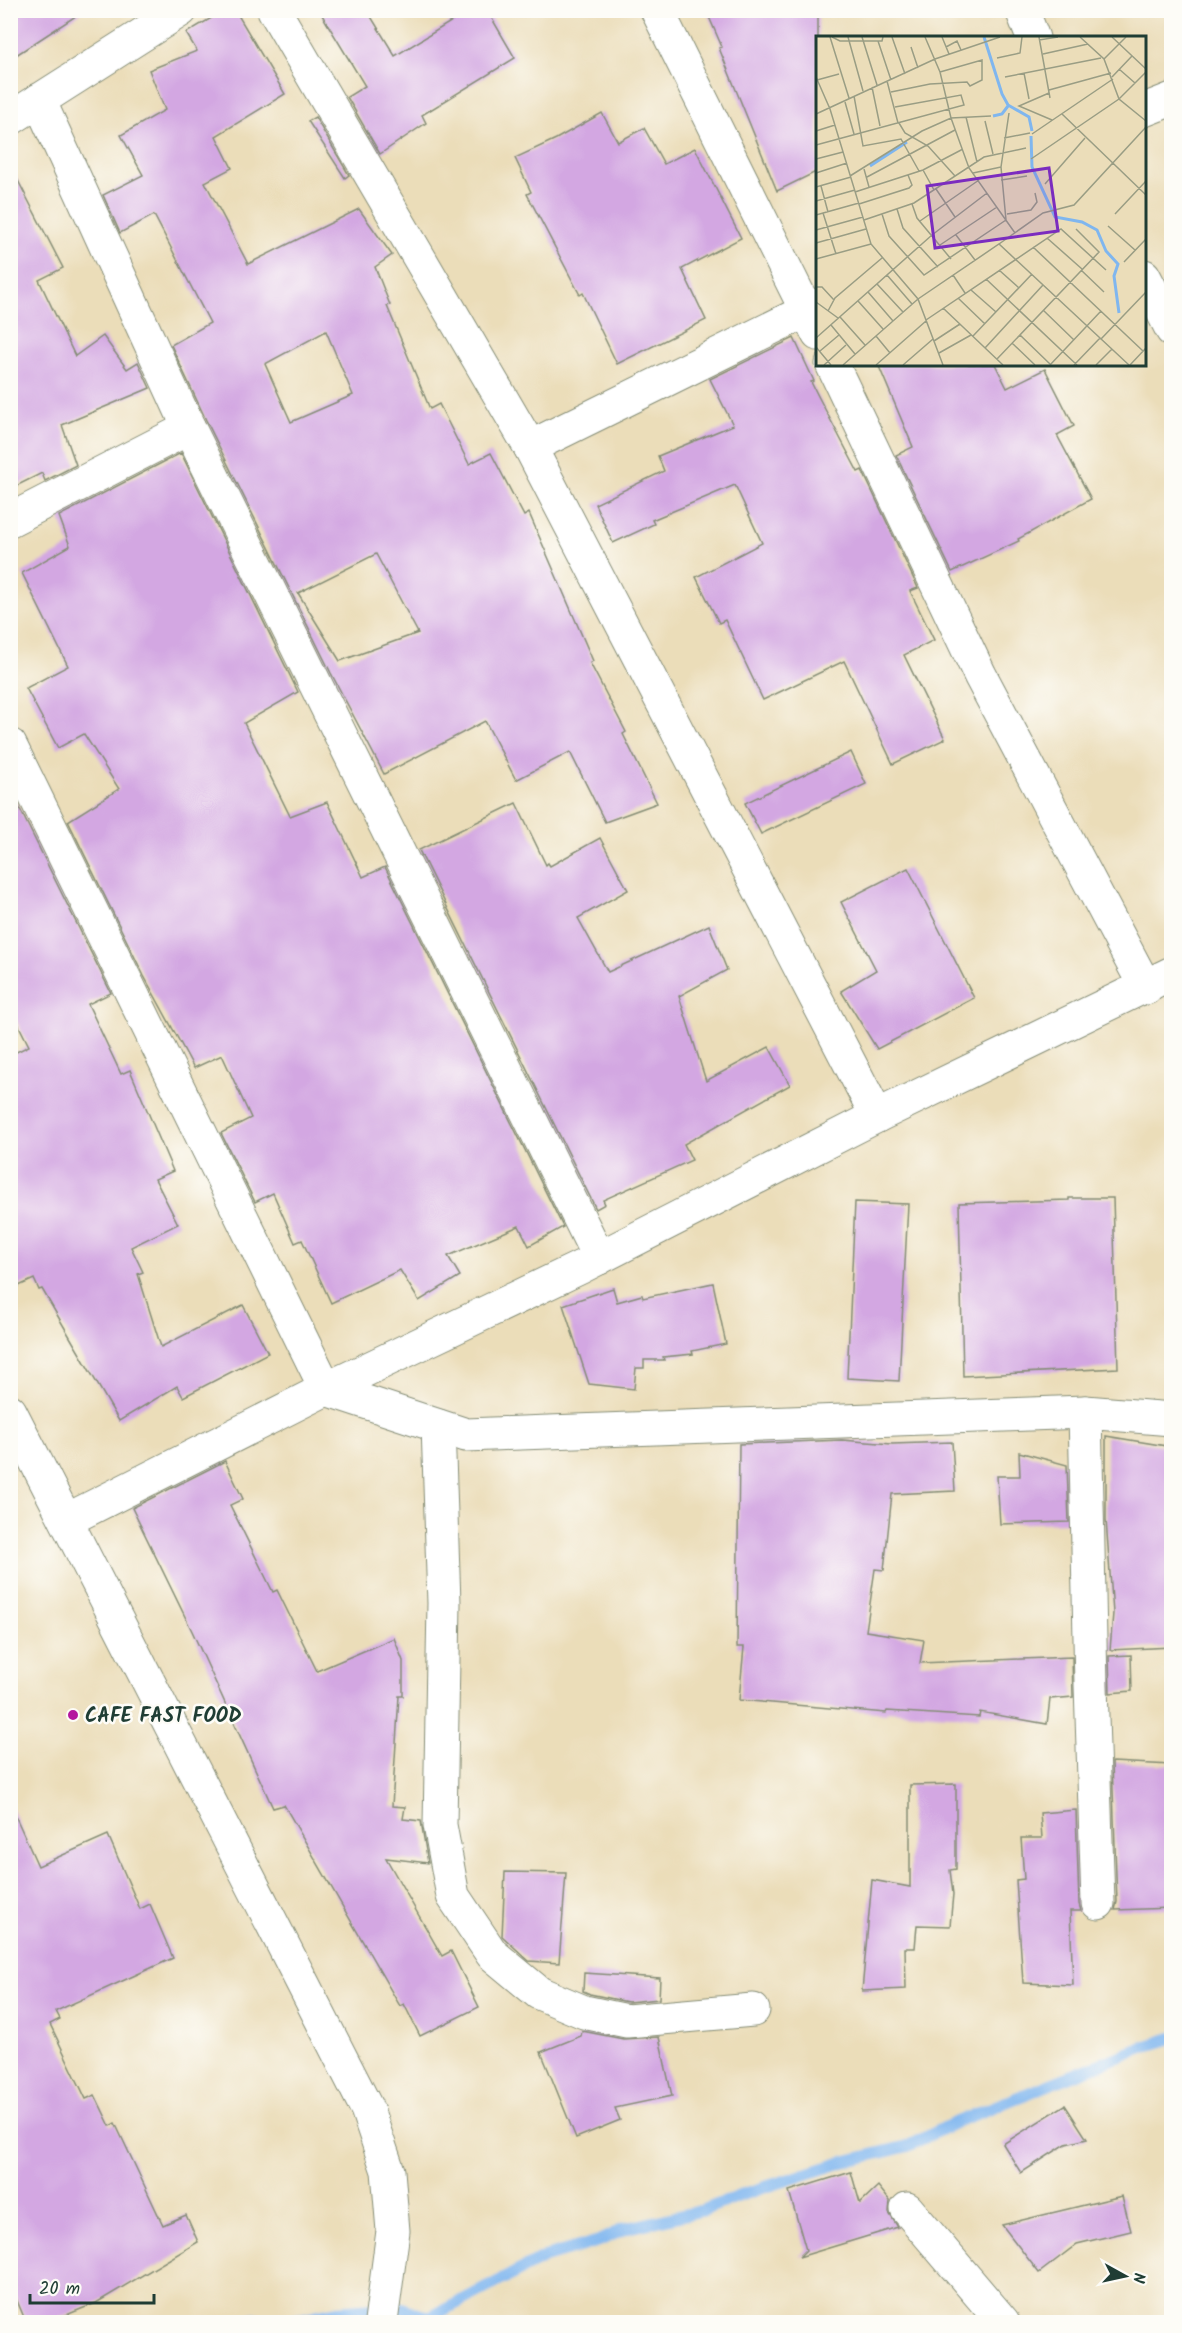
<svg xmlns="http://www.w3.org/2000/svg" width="1182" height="2333" viewBox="0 0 1182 2333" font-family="Kalam,sans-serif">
  <rect width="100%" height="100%" fill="#fdfcf7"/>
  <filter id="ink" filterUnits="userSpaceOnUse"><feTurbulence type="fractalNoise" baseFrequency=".0167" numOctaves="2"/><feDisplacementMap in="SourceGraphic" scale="12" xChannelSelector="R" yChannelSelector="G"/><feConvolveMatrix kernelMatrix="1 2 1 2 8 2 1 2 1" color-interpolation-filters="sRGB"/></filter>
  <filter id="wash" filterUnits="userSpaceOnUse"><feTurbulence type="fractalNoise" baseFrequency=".008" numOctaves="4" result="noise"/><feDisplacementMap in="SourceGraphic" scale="24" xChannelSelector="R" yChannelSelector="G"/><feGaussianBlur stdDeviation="1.35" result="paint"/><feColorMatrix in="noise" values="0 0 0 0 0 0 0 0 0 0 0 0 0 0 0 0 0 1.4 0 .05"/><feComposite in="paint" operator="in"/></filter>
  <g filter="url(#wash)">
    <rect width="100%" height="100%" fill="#ebddb9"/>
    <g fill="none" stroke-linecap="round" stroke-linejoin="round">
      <g stroke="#7fb6ef" stroke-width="12">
        <polyline points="251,2322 254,2319 262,2322"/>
        <polyline points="287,2322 337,2311 397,2306 429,2318 545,2257 599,2241 624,2229 704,2210 747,2193 843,2162 908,2146 956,2122 1143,2047 1172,2038"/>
      </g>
    </g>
    <g id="blocks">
      <g fill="#d3a7e2" fill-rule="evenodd">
        <polygon points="10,10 85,10 10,59"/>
        <path d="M225,10h10l50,84 -69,42 16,32 -27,14 43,82 111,-55 33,46 -17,12 15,38 -3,1 43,103 9,-5 30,60 22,-11 33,63 5,-3 64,148 -3,2 36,69 -3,2 34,69 -52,19 -35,-70 -54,28 -31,-59 -101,53 -53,-101 -125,-253 -35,-75 39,-22 -56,-108 -34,18 -17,-38 40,-20 -22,-40 44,-25 -16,-40 48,-19 -11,-18zM326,331l27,64 -62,27 -26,-58zM376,554l42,79 -78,28 -42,-68z"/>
        <polygon points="319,10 367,10 395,56 470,10 487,10 515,58 422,115 426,123 380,154 347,97 365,86"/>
        <polygon points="706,10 818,10 818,171 777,191 719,48 722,47"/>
        <polygon points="602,113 618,142 644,128 664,164 695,148 741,238 682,269 706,320 617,364 583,293 580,295 527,194 531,192 515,158 556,139"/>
        <polygon points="315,117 349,175 345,178 308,121"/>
        <polygon points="10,165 63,268 39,280 75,356 103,336 127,369 138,362 150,388 62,425 76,465 45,481 42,473 10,489"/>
        <polygon points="794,338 814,381 811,382 818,396 858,472 862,470 918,588 910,591 934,640 904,655 945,739 893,764 844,661 763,700 725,620 719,623 696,577 762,543 735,485 652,520 654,524 613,543 595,504 664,471 658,456 733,425 710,379"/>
        <polygon points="878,364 995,364 1007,388 1045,369 1074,426 1057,435 1091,499 1018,539 1019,541 952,572 896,455 913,447"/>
        <polygon points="181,453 298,692 244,723 290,816 327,802 363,877 385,867 563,1227 529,1246 519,1226 448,1256 460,1276 419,1301 400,1270 331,1303 302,1240 295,1243 273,1193 255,1202 221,1133 251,1118 222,1055 194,1068 144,976 68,821 119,789 84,734 58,748 26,688 68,666 22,573 70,546 59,516"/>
        <polygon points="851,752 866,784 761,834 745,803"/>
        <polygon points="10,789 111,993 88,1004 121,1074 130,1070 173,1171 155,1179 178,1224 131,1247 143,1272 138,1274 161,1347 243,1305 268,1353 183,1397 177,1386 119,1421 42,1289 39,1290 34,1279 10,1290 10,1055 29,1046 10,1008"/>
        <polygon points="516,803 546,865 548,863 550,866 600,838 628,890 578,918 608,972 709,925 727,970 679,996 706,1081 769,1047 790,1085 684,1144 692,1160 603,1200 605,1204 596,1209 419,850"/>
        <polygon points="908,868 974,998 877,1049 841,991 876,970 841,902"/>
        <polygon points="1069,1198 1113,1198 1118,1368 963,1376 959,1203 1069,1200"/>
        <polygon points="855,1202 908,1204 899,1381 847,1378"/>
        <polygon points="713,1283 726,1344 692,1351 693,1354 663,1357 664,1360 644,1360 644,1368 636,1368 634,1389 589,1384 563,1305 613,1288 617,1302 642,1295 643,1298"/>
        <polygon points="1106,1436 1172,1447 1172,1647 1110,1650 1113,1613 1106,1520"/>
        <polygon points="842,1440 892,1444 952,1442 955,1491 892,1494 884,1570 875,1569 866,1631 924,1640 920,1663 1072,1657 1073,1697 1050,1699 1047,1724 980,1712 979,1717 887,1711 886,1713 739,1700 744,1647 737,1647 739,1444"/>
        <polygon points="1019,1452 1067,1465 1069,1522 1000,1524 997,1476 1020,1476"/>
        <polygon points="225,1461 243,1499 230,1505 273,1592 277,1590 317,1671 394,1638 403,1661 403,1696 399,1696 392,1806 405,1807 403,1819 421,1821 428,1863 386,1858 442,1956 451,1951 479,2007 420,2036 404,2004 400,2006 284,1805 273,1808 192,1631 132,1508"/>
        <polygon points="1131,1655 1132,1691 1110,1693 1109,1656"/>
        <polygon points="1112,1762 1172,1765 1172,1908 1115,1910 1117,1902"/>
        <polygon points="956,1784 956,1869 950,1870 953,1894 950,1926 917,1925 915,1948 905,1948 906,1989 862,1991 872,1880 910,1887 910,1785"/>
        <polygon points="10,1804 38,1866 108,1835 140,1909 150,1904 173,1958 56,2011 60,2019 50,2024 86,2099 95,2095 110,2126 115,2123 163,2225 186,2215 198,2242 96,2303 49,2322 26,2322 10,2284"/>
        <polygon points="1076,1810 1079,1904 1081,1911 1070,1911 1073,1985 1023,1983 1016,1880 1024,1879 1021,1838 1042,1838 1040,1813"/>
        <polygon points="505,1872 566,1873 559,1963 529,1961 502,1936"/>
        <polygon points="584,1973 660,1978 659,1999 628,2002 590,1994 583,1991"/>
        <polygon points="582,2031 623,2039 659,2037 672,2096 615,2108 620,2120 576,2138 541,2052 581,2036"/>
        <polygon points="1065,2105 1087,2139 1066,2144 1021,2173 1003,2144"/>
        <polygon points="851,2172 860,2203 878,2186 890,2201 889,2213 898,2227 799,2257 806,2250 789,2191"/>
        <polygon points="1122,2196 1131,2231 1077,2244 1039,2273 1002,2225"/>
      </g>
    </g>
  </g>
  <g filter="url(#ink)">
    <use href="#blocks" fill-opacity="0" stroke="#858d76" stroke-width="1.5"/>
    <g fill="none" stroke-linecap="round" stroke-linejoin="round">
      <g stroke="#858d76" stroke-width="35">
        <g id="minor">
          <polyline points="274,10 530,447 877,1116"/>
          <polyline points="657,10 818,334"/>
          <polyline points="1022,10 1033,38"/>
          <polyline points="39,100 189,428 599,1258"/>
          <polyline points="1144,110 1172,99"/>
          <polyline points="10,119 181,10"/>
          <polyline points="1144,276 1172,330"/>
          <polyline points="832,364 980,675 1146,988"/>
          <polyline points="530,447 818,305"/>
          <polyline points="10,520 189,428"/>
          <polyline points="10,745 326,1389 466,1435 1085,1412 1172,1419"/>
          <polyline points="10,1411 367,2109 388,2171 393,2231 381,2322"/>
          <polyline points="1085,1412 1091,1685 1098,1903"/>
          <polyline points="438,1426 444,1603 440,1825 453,1896 492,1954 539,1993 584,2012 627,2021 753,2010"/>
          <polyline points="67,1520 326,1389 581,1267 877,1116 1172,973"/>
          <polyline points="907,2209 1003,2322"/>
        </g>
      </g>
      <use href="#minor" stroke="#fff" stroke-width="33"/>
    </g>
  </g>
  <circle fill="#b5179e" stroke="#fdfcf7" stroke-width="2" cx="73" cy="1715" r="6"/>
  <g text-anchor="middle" stroke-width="5" stroke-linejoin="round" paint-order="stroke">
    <g font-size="20" font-weight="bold" fill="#1f3d34" stroke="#fdfcf7" text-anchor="start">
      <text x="85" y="1722">CAFE FAST FOOD</text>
    </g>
  </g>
  <g transform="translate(816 36)">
    <rect width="330" height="330" fill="#ebddb9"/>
    <path fill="none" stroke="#7fb6ef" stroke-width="3" d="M168,1l18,57 6,11 21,12 3,14M177,80l9,-2 6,-8M215,100l1,31 23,50 27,5 15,8 9,21 12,13 -4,12 5,37M54,130l37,-24"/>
    <path fill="none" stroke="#999d84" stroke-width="1.5" d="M14,1l19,61M16,1l8,4h42l1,-4M32,1l15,54M46,1l15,48M76,1l13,37M109,1l15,35 11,46 18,50 46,65M126,1l7,17M223,1l11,61M264,1l24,22 15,40 27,22M296,1l34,32M223,4l19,-3M62,5l13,39M95,11l7,21M130,11l11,-6 4,9M227,18l45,-10M181,22l23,-5 2,-16M288,23l22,-22M303,33l16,14M208,37l5,26M0,41l14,32 41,135 47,55 25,66M189,41l96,-19M296,41l20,-21M1,44l22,-6M71,45l11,42M56,51l8,39M233,54l62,-17M75,56l39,-8 37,-2 3,4 12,-6v-20l-42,12M233,57l-30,13 33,14M38,60l9,50 38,-7 18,32M29,66l9,32M0,78l119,-55 65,-22M246,78l84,81M150,81l11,45M169,85l8,33M83,87l6,10 23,13 27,30M0,95l19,-6M216,98l81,-55M188,102l26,-5M0,109l148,-40 -3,-10 -66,12M0,123l27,-7M215,123l88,-60 27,-27M48,133l5,18M107,134l11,20M0,137l31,-10M157,137l28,-6M34,140l72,-45 29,-13 40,-2M51,141l88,-47M185,144l26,-4M229,148l40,-46M5,150l7,26M0,151l35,-10M120,153l19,28M39,156l68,-22 40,-21M0,165l39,-11M43,168l50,-16 3,-3 -4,-10M96,168l5,14 34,41M81,173l6,19 35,39M7,177l13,41M66,178l7,22 35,39 82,-55 -5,-53 8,-54M191,178l24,-4 6,-8 -2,-9M299,178l31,-33M0,179l43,-12M48,184l50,-17 70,-46 42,-9M104,185l59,-41M292,190l27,24M0,194l47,-13M140,199l19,25M231,202l35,31M0,207l50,-14M183,208l44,-31 31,-8 72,-78M124,209l57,-38M217,211l110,104M0,223l55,-15M308,226l22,-23M183,234l20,18M265,234l23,22M71,239l25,29M137,239l12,18M170,243l91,86M61,248l26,28M0,251h6l12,13M155,254l25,22M52,256l25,29M142,262l27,26M42,265l25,28M0,266l22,16M127,272l60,57M227,274l31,30M12,275l7,-13 47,-40M24,281l25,28M110,284l135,-91 45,41M15,289l24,29M204,299l30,29M60,300l14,17M157,300l59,-62M0,302l116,-103 55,-42M285,303l45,-47M118,305l26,-17M196,307l23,22M0,311l15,18M169,312l58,-63M4,315l19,-16M123,317l32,-18M181,323l102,-107 -23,-23M8,329l22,-20M27,329l75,-66 81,-55 130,121M60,329l50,-44M87,329l30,-26M234,329l51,-54M258,329l26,-27M280,329l16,-16M314,329l16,-17"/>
    <path fill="#7b2cbf" fill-opacity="0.15" stroke="#7b2cbf" stroke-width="3" d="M233,132l9,63 -123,17 -8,-62z"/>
    <rect width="330" height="330" fill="none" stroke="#1f3d34" stroke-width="3"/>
  </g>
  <rect width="1182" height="2333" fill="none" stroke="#fdfcf7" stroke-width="36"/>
  <g transform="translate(1125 2276) rotate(98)" stroke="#fdfcf7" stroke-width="4.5" paint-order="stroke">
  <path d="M0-4.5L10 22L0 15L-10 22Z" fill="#1f3d34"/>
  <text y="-9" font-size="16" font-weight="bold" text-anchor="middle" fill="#1f3d34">N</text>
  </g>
  <path d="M30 2294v9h124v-9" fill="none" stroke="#1f3d34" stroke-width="3"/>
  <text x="39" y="2294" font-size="18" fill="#1f3d34" stroke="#fdfcf7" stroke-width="4.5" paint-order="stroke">20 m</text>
</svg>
